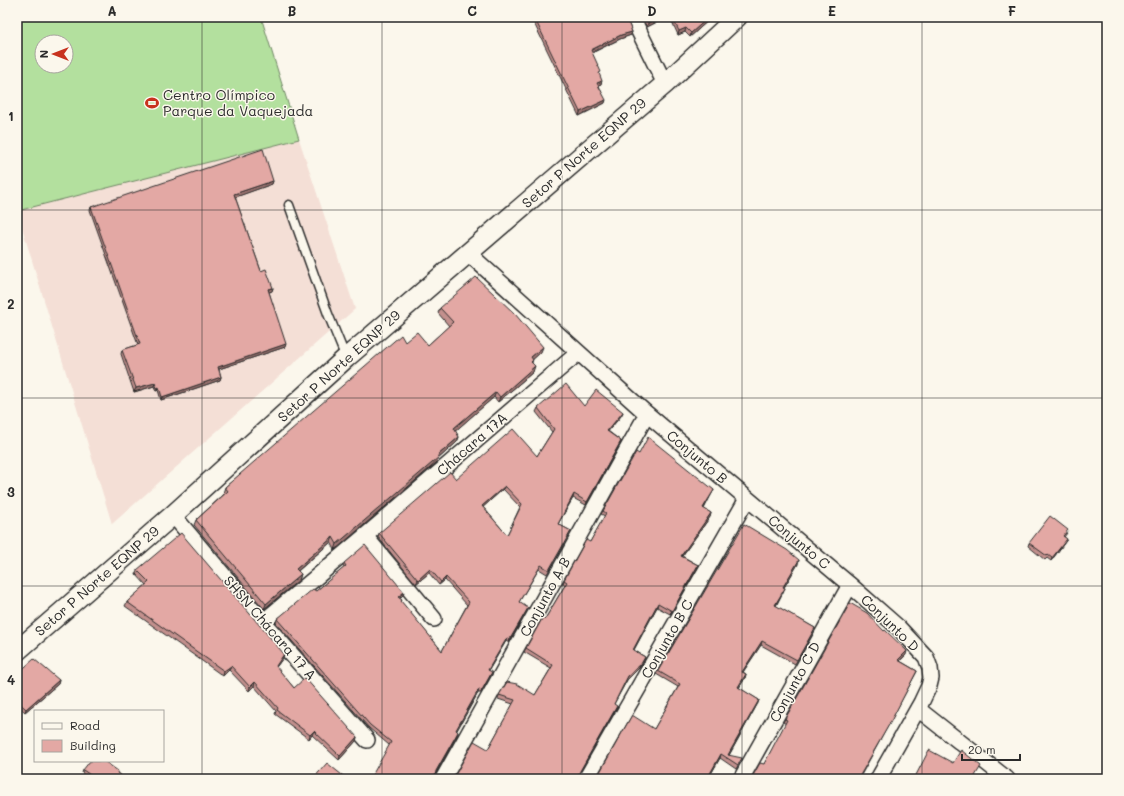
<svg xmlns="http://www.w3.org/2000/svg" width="1124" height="796" viewBox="0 0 1124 796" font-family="Mali,sans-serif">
  <rect width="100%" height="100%" fill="#fbf7ec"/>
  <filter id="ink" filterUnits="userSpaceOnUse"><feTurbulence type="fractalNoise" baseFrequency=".025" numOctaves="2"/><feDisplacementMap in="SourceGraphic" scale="8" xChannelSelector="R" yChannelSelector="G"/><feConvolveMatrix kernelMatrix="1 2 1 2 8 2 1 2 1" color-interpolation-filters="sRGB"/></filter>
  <g filter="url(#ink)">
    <polygon fill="#f4dfd6" points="299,139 355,309 112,524 17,211"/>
    <path fill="#b3e09e" stroke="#6f8664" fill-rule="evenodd" d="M17,17h244l38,122 -282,72zM42,42h24v24h-24z"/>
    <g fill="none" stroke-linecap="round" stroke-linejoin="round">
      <g stroke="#2b2b2b" stroke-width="11">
        <polyline id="service" points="289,205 328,314 346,358"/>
      </g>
      <g stroke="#2b2b2b" stroke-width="18">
        <g id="minor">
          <polyline points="632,17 665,84"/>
          <polyline points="468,253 647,414 850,585 899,628 926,657 930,668 931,678 929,686 921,703 878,779"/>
          <polyline points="173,515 263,622 367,740"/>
          <polyline points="365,536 434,619"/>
          <polyline points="263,622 365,536 578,353"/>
          <polyline points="918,709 1007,779"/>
          <polyline points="443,779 647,414"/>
          <polyline points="586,779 747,499"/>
          <polyline points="741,779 850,585"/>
        </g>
      </g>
      <g stroke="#2b2b2b" stroke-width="22">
        <polyline id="tertiary" points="17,651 173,515 346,358 665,84 737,17"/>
      </g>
      <use href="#service" stroke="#fbf7ec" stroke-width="8"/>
      <use href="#minor" stroke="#fbf7ec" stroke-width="15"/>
      <use href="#tertiary" stroke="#fbf7ec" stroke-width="19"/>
    </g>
    <g fill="#c3908d" stroke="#2b2b2b" fill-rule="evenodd">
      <polygon points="531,17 626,17 632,32 631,35 620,39 592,53 601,84 599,85 605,103 579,116"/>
      <polygon points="641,17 667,17 647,27"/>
      <polygon points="670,17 712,17 690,37 685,32 678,35"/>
      <polygon points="273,181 272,184 235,197 261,271 273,288 272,291 269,292 285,347 219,369 221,377 220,380 161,400 158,390 156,391 154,386 134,392 121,354 122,350 138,345 90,210 91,207"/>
      <polygon points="440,308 541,352 533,359 532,363 533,372 498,402 494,397 455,431 459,437 457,442 438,459 437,462 335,550 331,542 298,571 301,574 299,580 264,609 194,525 196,520 224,494 223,493 225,487 405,342 428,345 449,326 438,313"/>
      <path d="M584,406l39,6 -2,4 -13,15 13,10 -1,3 -34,61 -13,-7 -15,26 13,7 -2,3 -22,40 -8,-5 -20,33 7,9 -17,32 -3,-2 -17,29 1,6 -9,17h-3l-22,37 1,5 -21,38 -1,3 -46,-31 -20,-17 -93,-105 1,-4 39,-28 28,-23 -1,-2 1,-3 59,32 -4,3 3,2 -1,2 41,49 25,-46 -22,-25 -6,5 -10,-12 -13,11 -38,-47 1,-4 77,-54 81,-23 15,-24 -16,-20 2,-4zM503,489l17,18 -13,28 -24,-28z"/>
      <polygon points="639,454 714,490 712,493 704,509 711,513 710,517 682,556 698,565 697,569 670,614 657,607 634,650 645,657 644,661 639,668 627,680 614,704 616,709 579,773 578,776 488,749 513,704 498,699 499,695 535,695 551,668 524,652 526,648 545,619 565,585 563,584 564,580 590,542 605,516 601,514 603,511"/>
      <polygon points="1067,533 1064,537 1067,539 1065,542 1051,561 1047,558 1045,560 1028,546 1029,543"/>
      <polygon points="798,564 784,587 783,592 776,606 815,628 813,632 795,664 761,645 743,672 746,674 745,678 739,688 759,700 758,703 729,755 740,762 736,769 720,758 708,779 596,779 654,729 678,687 656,674 658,671"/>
      <polygon points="137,570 284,654 283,658 276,667 294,688 357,737 356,741 339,760 312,735 309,739 275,714 276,711 254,686 249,691 229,670 223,676 125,606 127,602 146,585 136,574"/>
      <polygon points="906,655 900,661 917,671 888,726 764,764 786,724 783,722 785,719"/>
      <polygon points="17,674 59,680 58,684 25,712 17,705"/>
      <polygon points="83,770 117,773 125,779 90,779 82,773"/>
    </g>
    <g fill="#9f7673" stroke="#2b2b2b">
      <polygon points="661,17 667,17 647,27 648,23"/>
      <polygon points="709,17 712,17 690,37 691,33"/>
      <polygon points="686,28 685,32 678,35 679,31"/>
      <polygon points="632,32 631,35 620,39 589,54 591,50 621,35"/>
      <polygon points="602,81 601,84 596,86 597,83"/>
      <polygon points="606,100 605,103 579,116 580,112"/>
      <polygon points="273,181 272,184 233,198 234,194"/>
      <polygon points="273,288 272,291 267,293 268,289"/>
      <polygon points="286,344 285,347 216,370 218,367"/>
      <polygon points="543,347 541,352 529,363 531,357"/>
      <polygon points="535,366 533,372 498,402 500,397"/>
      <polygon points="221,377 220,380 161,400 162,397"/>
      <polygon points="155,383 154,386 134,392 136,388"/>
      <polygon points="159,387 158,390 156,391 157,388"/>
      <polygon points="496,392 494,397 452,434 454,428"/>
      <polygon points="623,412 621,416 606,434 607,431"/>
      <polygon points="459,437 457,442 438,459 437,462 335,550 337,544"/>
      <polygon points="621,441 620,444 586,505 587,502"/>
      <polygon points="505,486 503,489 480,510 482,506"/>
      <polygon points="714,490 712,493 702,512 703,508"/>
      <polygon points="574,494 573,498 556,527 558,524"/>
      <polygon points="711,513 710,517 680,559 681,556"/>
      <polygon points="333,537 331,542 294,574 296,569"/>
      <polygon points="1067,539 1065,542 1051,561 1052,558"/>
      <polygon points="799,560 798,564 782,591 783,587"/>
      <polygon points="698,565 697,569 670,614 672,611"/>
      <polygon points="430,569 429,573 416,584 418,580"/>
      <polygon points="301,574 299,580 264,609 266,604"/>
      <polygon points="446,577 445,580 439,585 441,582"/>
      <polygon points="785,588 783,592 774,609 775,605"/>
      <polygon points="404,592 403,595 397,601 398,597"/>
      <polygon points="658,603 657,607 632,653 633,650"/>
      <polygon points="528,608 526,611 509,643 510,639"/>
      <polygon points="507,638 506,641 487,673 488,670"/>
      <polygon points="762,641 761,645 741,675 742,672"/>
      <polygon points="907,651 906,655 897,663 898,660"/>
      <polygon points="284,654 283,658 274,670 276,666"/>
      <polygon points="645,657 639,668 627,680 612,707 628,676"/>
      <polygon points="231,666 229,670 223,676 224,671"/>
      <polygon points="917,671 888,726 859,779 858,779"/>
      <polygon points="492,672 490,676 481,693 482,690"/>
      <polygon points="746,674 745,678 737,691 738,687"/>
      <polygon points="59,680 58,684 25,712 26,709"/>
      <polygon points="255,682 254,686 249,691 250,687"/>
      <polygon points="479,689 478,693 455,734 456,730"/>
      <polygon points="759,700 758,703 727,759 728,755"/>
      <polygon points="617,706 616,709 578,775 580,771"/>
      <polygon points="314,731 312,735 309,739 310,735"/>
      <polygon points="458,732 457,735 435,775 436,771"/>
      <polygon points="357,737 356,741 339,760 340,756"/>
      <polygon points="721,754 720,758 708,779 707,779"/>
    </g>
    <g fill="#e3a8a4" stroke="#2b2b2b" fill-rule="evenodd">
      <polygon points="534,17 626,17 632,32 621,35 591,50 601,72 599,73 602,81 597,83 606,100 580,112"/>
      <polygon points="644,17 661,17 648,23"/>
      <polygon points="672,17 709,17 691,33 686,28 679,31"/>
      <polygon points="263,149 273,181 234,194 261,271 266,269 273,288 268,289 286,344 218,367 221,377 162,397 159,387 157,388 155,383 136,388 122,350 140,344 91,207"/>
      <polygon points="476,277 515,314 543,347 531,357 533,360 531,362 535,366 500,397 496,392 454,428 459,437 438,455 439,457 337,544 333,537 296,569 301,574 266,604 196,520 228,491 225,487 401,335 405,342 417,332 428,345 453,322 440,308"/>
      <path d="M566,384l18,22 12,-16 27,22 -16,19 14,10 -34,61 -13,-8 -16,30 13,7 -22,39 -8,-5 -22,37 9,6 -18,31 -3,-1 -19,32 4,2 -10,18 -3,-1 -23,41 2,2 -22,39 -1,5 1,3h-66l21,-37 -21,-17 -93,-106 36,-30 3,2 30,-25 -2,-3 21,-18 39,47 -6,5 4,3 -1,1 41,50 27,-49 -23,-25 -5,5 -11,-13 -12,11 -39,-47 71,-61 6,7 57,-50 24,27 17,-27 -16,-21zM505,486l17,18 -15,31 -25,-29z"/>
      <polygon points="648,437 714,490 703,508 711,513 681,556 698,565 672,611 658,603 633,650 645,657 641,664 628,676 614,704 617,706 580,771 578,776 579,779 453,779 474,741 488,749 515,700 499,695 507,682 517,684 535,695 553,665 526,648 543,617 545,619 567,582 564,580 586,540 590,542 606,513 603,511 636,452 639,454"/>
      <polygon points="1050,516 1068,530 1063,536 1067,539 1052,558 1048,555 1047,556 1029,543"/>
      <polygon points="744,524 787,550 799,560 783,587 785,588 775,605 815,628 797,660 762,641 742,672 746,674 738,687 759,700 728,755 742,758 738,765 721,754 707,779 596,779 632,715 654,729 680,684 658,671"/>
      <polygon points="181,533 284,654 276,666 294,688 305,678 357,737 340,756 314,731 310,735 277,710 278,708 255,682 250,687 231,666 224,671 127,602 149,582 137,570"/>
      <polygon points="850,603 867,613 884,631 885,630 907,651 898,660 917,671 890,723 858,779 751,779 760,763 764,764 787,720 785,719"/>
      <polygon points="34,659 59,680 26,709 17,701 17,674"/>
      <polygon points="929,750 953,763 961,750 981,766 975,776 980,779 914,779"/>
      <polygon points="90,761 104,761 118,771 117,773 125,779 96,779 83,770"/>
      <polygon points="327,763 347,779 313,779"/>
    </g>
  </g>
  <path fill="none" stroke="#2b2b2b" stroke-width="1" stroke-opacity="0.55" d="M202,17v762M382,17v762M562,17v762M742,17v762M922,17v762M17,210h1090M17,398h1090M17,586h1090"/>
  <defs>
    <g id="stadium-bare" transform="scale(1.08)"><path d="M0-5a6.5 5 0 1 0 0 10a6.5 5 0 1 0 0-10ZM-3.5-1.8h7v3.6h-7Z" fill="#c8321e" stroke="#fbf7ec" stroke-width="2.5" paint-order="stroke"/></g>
  </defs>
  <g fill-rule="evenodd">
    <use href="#stadium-bare" x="152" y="103"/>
  </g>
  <g text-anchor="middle" stroke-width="3" stroke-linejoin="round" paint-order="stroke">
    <g font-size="14" fill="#2b2b2b" stroke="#fbf7ec" text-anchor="start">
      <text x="163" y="100">Centro Olímpico<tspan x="163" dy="16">Parque da Vaquejada</tspan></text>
    </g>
    <g font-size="14" fill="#2b2b2b" stroke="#fbf7ec">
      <text transform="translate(584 153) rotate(-41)" y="5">Setor P Norte EQNP 29</text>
      <text transform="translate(339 366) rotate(-42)" y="5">Setor P Norte EQNP 29</text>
      <text transform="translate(472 444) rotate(-41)" y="5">Chácara 17A</text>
      <text transform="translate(697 457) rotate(40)" y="5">Conjunto B</text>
      <text transform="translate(799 542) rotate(40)" y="5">Conjunto C</text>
      <text transform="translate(97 581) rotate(-41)" y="5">Setor P Norte EQNP 29</text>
      <text transform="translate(545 597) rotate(-61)" y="5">Conjunto A B</text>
      <text transform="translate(890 623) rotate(44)" y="5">Conjunto D</text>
      <text transform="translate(270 628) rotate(49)" y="5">SHSN Chácara 17 A</text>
      <text transform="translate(667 639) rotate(-60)" y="5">Conjunto B C</text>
      <text transform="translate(795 682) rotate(-61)" y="5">Conjunto C D</text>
    </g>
  </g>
  <rect width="1124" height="796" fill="none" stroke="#fbf7ec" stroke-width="44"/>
  <rect x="34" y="710" width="130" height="52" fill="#fbf7ec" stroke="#a8a59f"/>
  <rect x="42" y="723" width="20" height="6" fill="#fbf7ec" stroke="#a8a59f"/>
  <text x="70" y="730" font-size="12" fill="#2b2b2b">Road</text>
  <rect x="42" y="740" width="20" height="12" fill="#e3a8a4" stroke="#a8a59f"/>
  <text x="70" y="750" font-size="12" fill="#2b2b2b">Building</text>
  <g transform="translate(54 54) rotate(270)"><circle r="19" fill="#fbf7ec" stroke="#a8a59f"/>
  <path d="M0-3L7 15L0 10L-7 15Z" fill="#c8321e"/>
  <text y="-6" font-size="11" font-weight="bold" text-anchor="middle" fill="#2b2b2b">N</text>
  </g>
  <path d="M962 754v6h58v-6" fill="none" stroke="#2b2b2b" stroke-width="2"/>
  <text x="968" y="754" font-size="12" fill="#2b2b2b" stroke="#fbf7ec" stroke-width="3" paint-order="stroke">20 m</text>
  <rect x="22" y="22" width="1080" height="752" fill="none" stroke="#2b2b2b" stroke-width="1.5"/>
  <g font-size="13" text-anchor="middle" font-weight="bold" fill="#2b2b2b">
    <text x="112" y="16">A</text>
    <text x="292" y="16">B</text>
    <text x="472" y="16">C</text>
    <text x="652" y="16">D</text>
    <text x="832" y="16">E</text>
    <text x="1012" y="16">F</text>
    <text x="11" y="121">1</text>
    <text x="11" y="309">2</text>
    <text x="11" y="497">3</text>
    <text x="11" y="685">4</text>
  </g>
</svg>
